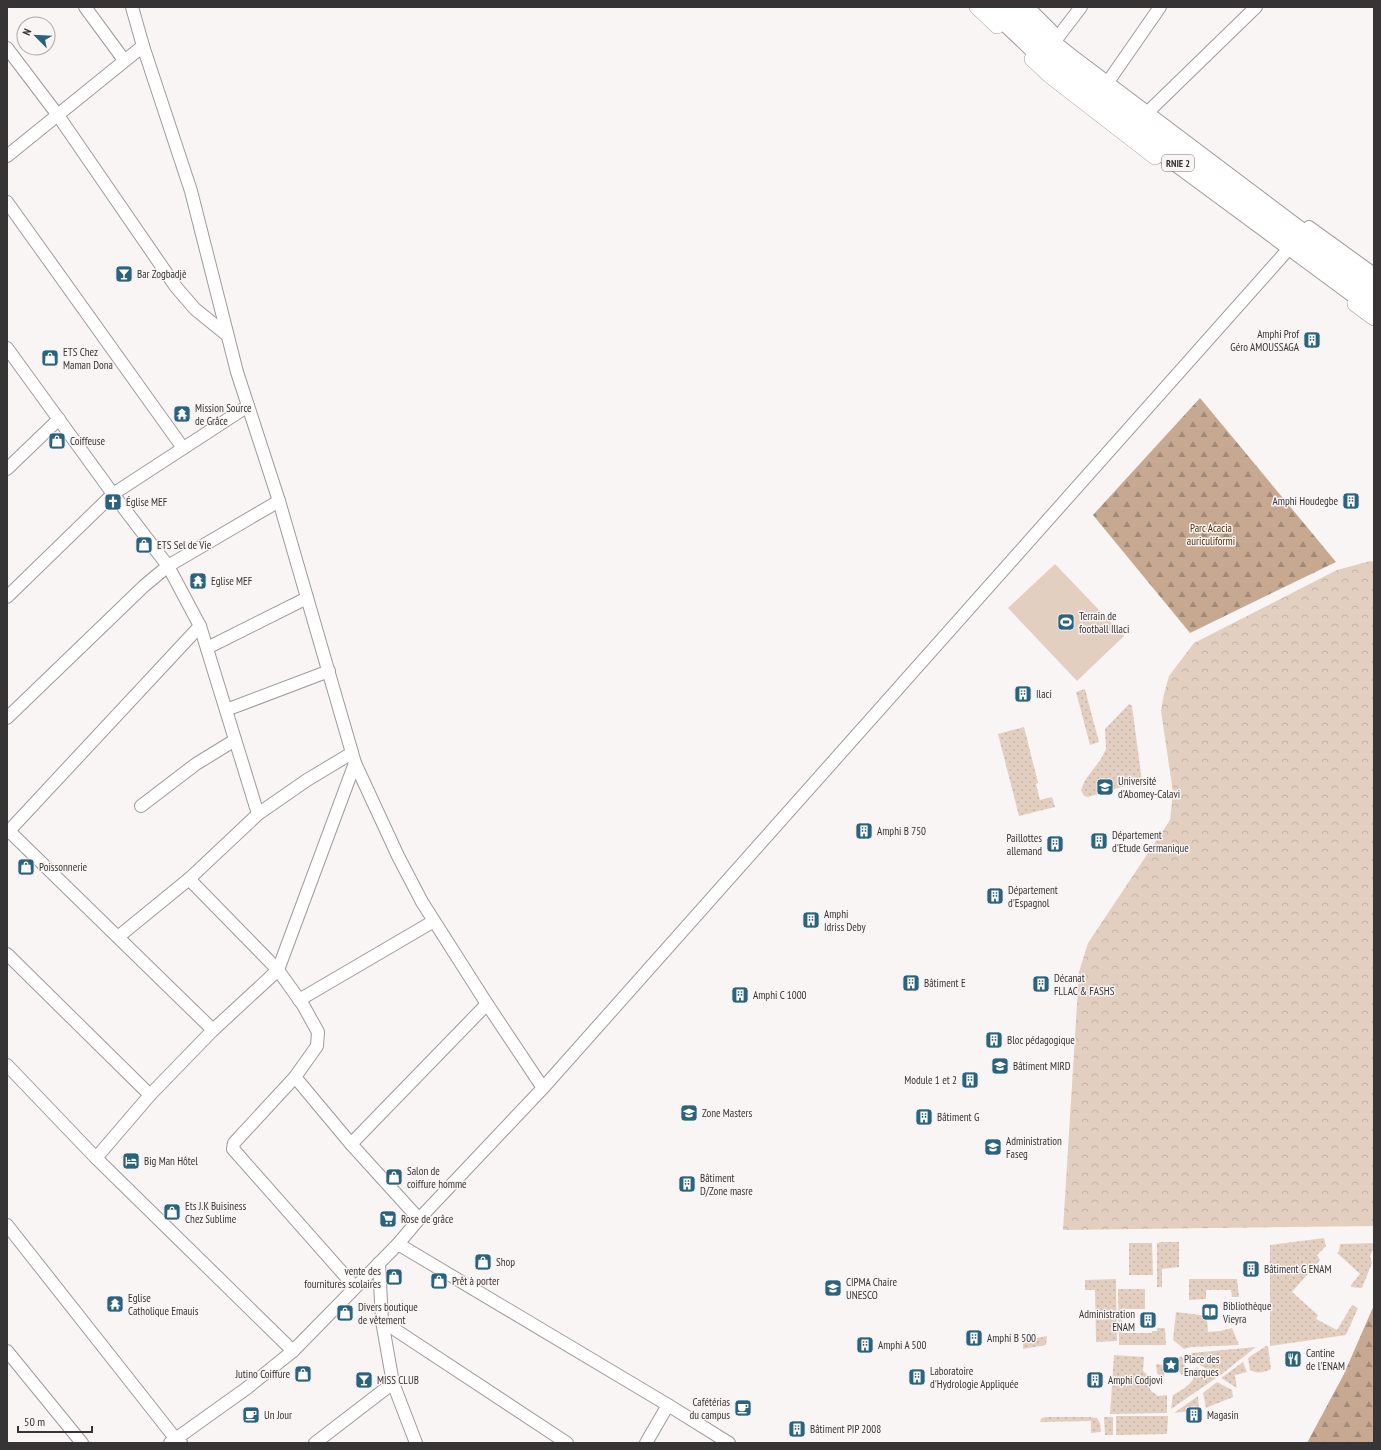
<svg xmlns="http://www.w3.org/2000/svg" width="1381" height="1450" viewBox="0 0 1381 1450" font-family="'PT Sans Narrow',sans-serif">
  <defs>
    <pattern id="grass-dots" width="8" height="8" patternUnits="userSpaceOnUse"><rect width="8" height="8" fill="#e3cfc0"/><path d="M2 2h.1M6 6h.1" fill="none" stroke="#c3b2a6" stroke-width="1.8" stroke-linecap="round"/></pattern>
    <pattern id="forest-firs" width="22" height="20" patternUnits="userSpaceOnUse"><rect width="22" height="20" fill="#c7a992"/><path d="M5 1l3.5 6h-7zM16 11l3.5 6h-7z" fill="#a28a78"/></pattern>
    <pattern id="park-crowns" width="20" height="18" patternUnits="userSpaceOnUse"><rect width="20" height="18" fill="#e3cfc0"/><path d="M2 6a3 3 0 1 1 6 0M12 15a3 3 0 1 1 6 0" fill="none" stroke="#c3b2a6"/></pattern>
  </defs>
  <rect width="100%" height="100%" fill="#faf5f5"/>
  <g fill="url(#grass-dots)">
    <polygon points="1085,689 1099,742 1090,745 1076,692"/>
    <polygon points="1129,704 1132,706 1142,781 1088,797 1084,796 1081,790 1085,780 1101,759 1106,749 1105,729"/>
    <polygon points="1024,727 1038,783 1036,784 1040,800 1052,797 1055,807 1019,816 998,734"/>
    <polygon points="1324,1238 1326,1246 1317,1255 1320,1260 1292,1292 1318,1315 1316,1319 1337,1330 1352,1305 1358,1308 1346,1335 1270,1346 1270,1245"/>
    <polygon points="1162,1242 1179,1242 1179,1267 1162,1269 1162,1287 1157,1287 1157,1243"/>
    <polygon points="1129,1243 1152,1243 1153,1275 1129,1275"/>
    <polygon points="1374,1243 1374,1248 1370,1256 1372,1263 1362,1288 1351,1287 1351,1285 1360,1274 1337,1253 1339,1251 1340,1244"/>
    <polygon points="1116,1279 1117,1341 1096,1342 1095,1290 1085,1290 1085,1280"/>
    <polygon points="1189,1279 1237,1279 1239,1297 1232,1297 1231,1290 1206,1290 1206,1299 1189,1300"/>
    <polygon points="1118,1289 1145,1289 1145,1309 1121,1309 1122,1333 1152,1333 1152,1331 1157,1331 1157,1328 1165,1328 1166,1345 1119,1345"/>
    <polygon points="1176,1312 1200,1315 1207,1319 1208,1332 1220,1331 1232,1328 1239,1345 1191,1347 1184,1349 1173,1340"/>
    <polygon points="1047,1336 1046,1345 1023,1349 1023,1341"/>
    <path d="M1266,1346h2l3,23c-8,4 -13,5 -21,1l-2,-12z"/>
    <polygon points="1256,1347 1218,1377 1194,1361 1191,1353"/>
    <polygon points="1114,1355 1144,1357 1143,1371 1150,1377 1150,1390 1158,1396 1167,1395 1167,1413 1110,1414"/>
    <path d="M1181,1356c5,6 5,13 1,19l-6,-7 -1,-8z"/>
    <polygon points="1243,1362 1247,1372 1235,1375 1237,1388 1221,1378"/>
    <polygon points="1156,1364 1165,1365 1166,1370 1163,1378 1157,1373"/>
    <path d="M1196,1367l20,11 -45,31 2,-14c12,-7 23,-12 23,-28z"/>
    <polygon points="1217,1382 1232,1390 1233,1397 1206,1408 1203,1393"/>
    <polygon points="1198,1396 1199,1410 1174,1413"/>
    <polygon points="1116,1416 1168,1416 1167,1434 1116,1435"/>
    <polygon points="1045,1417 1088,1417 1097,1418 1100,1423 1101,1432 1091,1433 1091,1421 1040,1422 1041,1419"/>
    <polygon points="1104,1417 1113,1417 1113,1435 1105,1435"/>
  </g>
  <g fill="url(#forest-firs)">
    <polygon points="1200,398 1336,562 1190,633 1093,515"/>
    <polygon points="1374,1305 1374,1443 1307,1443 1344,1374"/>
  </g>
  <polygon fill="url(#park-crowns)" points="1370,561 1374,562 1374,1226 1063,1230 1079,972 1088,943 1170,820 1173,792 1161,711 1164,694 1169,676 1194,643 1337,570"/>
  <polygon fill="#e3cfc0" points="1055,564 1124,636 1077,681 1008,608"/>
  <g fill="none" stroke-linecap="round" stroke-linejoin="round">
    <g stroke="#9f9a9b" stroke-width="14">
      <g id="minor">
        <polyline points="85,7 124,60"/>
        <polyline points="132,7 143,46 191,191 237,372 279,501 355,763 398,856 422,902 487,1004 543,1088"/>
        <polyline points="1028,7 1057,36"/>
        <polyline points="1058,37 1081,7"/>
        <polyline points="7,48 57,114 176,287 195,309 227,335"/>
        <polyline points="1110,79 1160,7"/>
        <polyline points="1150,110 1256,7"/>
        <polyline points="7,156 143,46"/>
        <polyline points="7,202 183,448"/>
        <polyline points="1309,227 1374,274"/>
        <polyline points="7,348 113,494 168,566 200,626 258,814"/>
        <polyline points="7,469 59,419"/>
        <polyline points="7,597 113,494 248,406"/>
        <polyline points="207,648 307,598"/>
        <polyline points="226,710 329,671"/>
        <polyline points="7,718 144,586 168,566 279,501"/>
        <polyline points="141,806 196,764 235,740"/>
        <polyline points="9,831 213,1030"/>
        <polyline points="7,833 200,626"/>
        <polyline points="189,879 278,970 303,1005 318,1032 317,1046 295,1077 234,1143 233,1149 355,1287"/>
        <polyline points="118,937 189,879 258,814 307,780 352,753"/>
        <polyline points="7,954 150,1095"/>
        <polyline points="299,1000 434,921"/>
        <polyline points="7,1065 96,1158 293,1351"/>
        <polyline points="295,1077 351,1144 419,1219"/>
        <polyline points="351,1144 487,1004"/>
        <polyline points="96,1158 150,1095 213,1030 278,970 355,763"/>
        <polyline points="7,1225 175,1438 181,1443"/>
        <polyline points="398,1244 668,1405 729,1443"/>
        <polyline points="379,1263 382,1321 393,1383 416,1443"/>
        <polyline points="382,1321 567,1443"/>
        <polyline points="7,1351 82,1443"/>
        <polyline points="170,1443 247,1388 293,1351 398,1244 419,1219 543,1088 1285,253"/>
        <polyline points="315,1443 393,1383"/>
        <polyline points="646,1443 668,1405"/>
      </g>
    </g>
    <g stroke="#9f9a9b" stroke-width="16">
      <g id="tertiary">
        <polyline points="977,7 997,26"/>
        <polyline points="1032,59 1049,75 1155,157"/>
        <polyline points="1355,304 1374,318"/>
      </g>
    </g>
    <g stroke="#9f9a9b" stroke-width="22">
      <g id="trunk">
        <polyline points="991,7 1048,61 1160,149 1374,307"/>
        <polyline points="1013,7 1050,43 1070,59 1374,288"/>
      </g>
    </g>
    <use href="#minor" stroke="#fff" stroke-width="12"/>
    <use href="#tertiary" stroke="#fff" stroke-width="15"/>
    <use href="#trunk" stroke="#fff" stroke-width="20"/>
  </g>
  <defs>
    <g id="bar-square" transform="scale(0.9)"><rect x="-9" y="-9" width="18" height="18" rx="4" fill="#2a637d" stroke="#faf5f5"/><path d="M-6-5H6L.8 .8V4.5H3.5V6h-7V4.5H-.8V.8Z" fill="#fff"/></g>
    <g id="building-square" transform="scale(0.9)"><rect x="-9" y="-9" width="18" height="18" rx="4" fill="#2a637d" stroke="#faf5f5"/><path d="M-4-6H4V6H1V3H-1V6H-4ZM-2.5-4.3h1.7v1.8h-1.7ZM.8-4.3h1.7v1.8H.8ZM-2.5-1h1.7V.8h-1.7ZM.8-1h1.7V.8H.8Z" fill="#fff"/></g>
    <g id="shop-square" transform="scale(0.9)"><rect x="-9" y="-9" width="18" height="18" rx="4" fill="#2a637d" stroke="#faf5f5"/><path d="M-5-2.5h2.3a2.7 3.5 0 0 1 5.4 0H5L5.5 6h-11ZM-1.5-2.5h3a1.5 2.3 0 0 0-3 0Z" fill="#fff"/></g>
    <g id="temple-square" transform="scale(0.9)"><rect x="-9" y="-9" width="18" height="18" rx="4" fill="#2a637d" stroke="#faf5f5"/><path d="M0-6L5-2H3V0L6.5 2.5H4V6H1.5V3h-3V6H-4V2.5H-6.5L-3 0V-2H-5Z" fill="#fff"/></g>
    <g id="church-square" transform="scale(0.9)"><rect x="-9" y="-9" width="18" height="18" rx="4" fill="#2a637d" stroke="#faf5f5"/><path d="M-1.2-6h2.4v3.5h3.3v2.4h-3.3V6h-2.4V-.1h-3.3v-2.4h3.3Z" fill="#fff"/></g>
    <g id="stadium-square" transform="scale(0.9)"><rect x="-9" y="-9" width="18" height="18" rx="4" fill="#2a637d" stroke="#faf5f5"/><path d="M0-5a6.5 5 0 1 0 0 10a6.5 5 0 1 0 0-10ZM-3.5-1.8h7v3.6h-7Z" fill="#fff"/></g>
    <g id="university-square" transform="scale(0.9)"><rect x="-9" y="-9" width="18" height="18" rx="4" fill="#2a637d" stroke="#faf5f5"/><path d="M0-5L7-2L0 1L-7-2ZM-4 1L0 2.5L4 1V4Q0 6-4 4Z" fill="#fff"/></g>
    <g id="hotel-square" transform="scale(0.9)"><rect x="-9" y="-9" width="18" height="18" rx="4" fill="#2a637d" stroke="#faf5f5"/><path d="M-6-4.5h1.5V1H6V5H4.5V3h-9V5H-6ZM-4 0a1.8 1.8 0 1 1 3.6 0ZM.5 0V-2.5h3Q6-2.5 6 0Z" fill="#fff"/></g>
    <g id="supermarket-square" transform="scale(0.9)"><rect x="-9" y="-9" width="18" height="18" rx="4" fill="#2a637d" stroke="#faf5f5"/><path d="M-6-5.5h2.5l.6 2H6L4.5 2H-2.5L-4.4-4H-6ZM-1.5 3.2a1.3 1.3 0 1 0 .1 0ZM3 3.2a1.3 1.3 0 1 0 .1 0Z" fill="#fff"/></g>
    <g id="library-square" transform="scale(0.9)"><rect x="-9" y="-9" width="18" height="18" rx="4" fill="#2a637d" stroke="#faf5f5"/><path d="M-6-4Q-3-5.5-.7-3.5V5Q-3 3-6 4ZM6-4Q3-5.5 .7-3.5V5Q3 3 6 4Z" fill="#fff"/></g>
    <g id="restaurant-square" transform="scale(0.9)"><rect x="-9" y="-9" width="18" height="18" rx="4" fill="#2a637d" stroke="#faf5f5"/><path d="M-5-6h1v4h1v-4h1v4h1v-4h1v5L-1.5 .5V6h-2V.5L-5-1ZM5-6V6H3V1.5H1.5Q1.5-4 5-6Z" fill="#fff"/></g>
    <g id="sight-square" transform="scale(0.9)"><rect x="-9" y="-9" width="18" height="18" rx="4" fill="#2a637d" stroke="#faf5f5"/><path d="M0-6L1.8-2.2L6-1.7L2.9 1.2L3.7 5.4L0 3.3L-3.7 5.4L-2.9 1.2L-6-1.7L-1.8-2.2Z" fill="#fff"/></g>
    <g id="cafe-square" transform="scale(0.9)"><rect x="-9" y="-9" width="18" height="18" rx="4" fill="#2a637d" stroke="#faf5f5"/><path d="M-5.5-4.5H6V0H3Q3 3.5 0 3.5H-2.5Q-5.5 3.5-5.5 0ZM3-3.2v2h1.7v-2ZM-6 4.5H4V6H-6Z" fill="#fff"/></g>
  </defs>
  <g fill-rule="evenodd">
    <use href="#bar-square" x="124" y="274"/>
    <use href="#building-square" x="1312" y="340"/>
    <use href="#shop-square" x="50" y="358"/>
    <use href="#temple-square" x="182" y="414"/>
    <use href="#shop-square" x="57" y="441"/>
    <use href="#building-square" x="1351" y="501"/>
    <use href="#church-square" x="113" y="502"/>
    <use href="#shop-square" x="144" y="545"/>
    <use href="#temple-square" x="198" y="581"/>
    <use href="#stadium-square" x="1066" y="622"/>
    <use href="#building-square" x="1023" y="694"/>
    <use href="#university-square" x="1105" y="787"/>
    <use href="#building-square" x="864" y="831"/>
    <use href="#building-square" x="1099" y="841"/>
    <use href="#building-square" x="1055" y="844"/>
    <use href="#shop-square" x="26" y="867"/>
    <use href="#building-square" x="995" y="896"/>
    <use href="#building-square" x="811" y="920"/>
    <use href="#building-square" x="911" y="983"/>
    <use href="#building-square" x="1041" y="984"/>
    <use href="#building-square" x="740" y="995"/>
    <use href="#building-square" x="994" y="1040"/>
    <use href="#university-square" x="1000" y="1066"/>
    <use href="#building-square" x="970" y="1080"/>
    <use href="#university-square" x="689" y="1113"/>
    <use href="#building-square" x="924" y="1117"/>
    <use href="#university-square" x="993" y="1147"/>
    <use href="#hotel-square" x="131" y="1161"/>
    <use href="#shop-square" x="394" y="1177"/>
    <use href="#building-square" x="687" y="1184"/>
    <use href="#shop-square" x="172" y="1212"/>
    <use href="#supermarket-square" x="388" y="1219"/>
    <use href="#shop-square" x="483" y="1262"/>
    <use href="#building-square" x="1251" y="1269"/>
    <use href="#shop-square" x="394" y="1277"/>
    <use href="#shop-square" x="439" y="1281"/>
    <use href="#university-square" x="833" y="1288"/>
    <use href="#temple-square" x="115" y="1304"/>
    <use href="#library-square" x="1210" y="1312"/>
    <use href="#shop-square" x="345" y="1313"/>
    <use href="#building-square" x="1148" y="1320"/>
    <use href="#building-square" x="974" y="1338"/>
    <use href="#building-square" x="865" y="1345"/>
    <use href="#restaurant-square" x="1293" y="1359"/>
    <use href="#sight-square" x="1171" y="1365"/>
    <use href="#shop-square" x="303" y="1374"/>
    <use href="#building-square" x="917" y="1377"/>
    <use href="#bar-square" x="364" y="1380"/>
    <use href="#building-square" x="1095" y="1380"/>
    <use href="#cafe-square" x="743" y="1408"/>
    <use href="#cafe-square" x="251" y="1415"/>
    <use href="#building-square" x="1194" y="1415"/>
    <use href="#building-square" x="797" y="1429"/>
  </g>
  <g text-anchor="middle" stroke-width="3" stroke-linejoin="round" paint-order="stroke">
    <rect fill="#faf5f5" stroke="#716e6e" stroke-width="1" x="1162" y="155" width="32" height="16" rx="3"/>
    <g font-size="10" font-weight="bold" fill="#363434">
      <text x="1178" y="167">RNIE 2</text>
    </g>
    <g font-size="11" fill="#363434" stroke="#faf5f5" text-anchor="start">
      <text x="137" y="278">Bar Zogbadjè</text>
      <text x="1299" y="338" text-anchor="end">Amphi Prof<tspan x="1299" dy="13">Géro AMOUSSAGA</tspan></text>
      <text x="63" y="356">ETS Chez<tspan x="63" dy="13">Maman Dona</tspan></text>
      <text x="195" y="412">Mission Source<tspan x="195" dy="13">de Grâce</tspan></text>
      <text x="70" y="445">Coiffeuse</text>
      <text x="1338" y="505" text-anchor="end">Amphi Houdegbe</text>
      <text x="126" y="506">Église MEF</text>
      <text x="157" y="549">ETS Sel de Vie</text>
      <text x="211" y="585">Eglise MEF</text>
      <text x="1079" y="620">Terrain de<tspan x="1079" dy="13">football Illaci</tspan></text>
      <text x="1036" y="698">Ilaci</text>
      <text x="1118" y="785">Université<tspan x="1118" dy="13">d'Abomey-Calavi</tspan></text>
      <text x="877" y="835">Amphi B 750</text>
      <text x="1112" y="839">Département<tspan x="1112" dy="13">d'Etude Germanique</tspan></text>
      <text x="1042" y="842" text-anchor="end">Paillottes<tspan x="1042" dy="13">allemand</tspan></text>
      <text x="39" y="871">Poissonnerie</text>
      <text x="1008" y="894">Département<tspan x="1008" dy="13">d'Espagnol</tspan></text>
      <text x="824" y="918">Amphi<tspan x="824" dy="13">Idriss Deby</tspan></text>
      <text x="1054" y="982">Décanat<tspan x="1054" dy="13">FLLAC &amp; FASHS</tspan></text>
      <text x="924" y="987">Bâtiment E</text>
      <text x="753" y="999">Amphi C 1000</text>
      <text x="1007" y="1044">Bloc pédagogique</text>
      <text x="1013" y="1070">Bâtiment MIRD</text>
      <text x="957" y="1084" text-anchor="end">Module 1 et 2</text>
      <text x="702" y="1117">Zone Masters</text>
      <text x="937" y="1121">Bâtiment G</text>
      <text x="1006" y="1145">Administration<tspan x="1006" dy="13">Faseg</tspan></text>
      <text x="144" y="1165">Big Man Hôtel</text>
      <text x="407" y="1175">Salon de<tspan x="407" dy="13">coiffure homme</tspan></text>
      <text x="700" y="1182">Bâtiment<tspan x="700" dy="13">D/Zone masre</tspan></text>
      <text x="185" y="1210">Ets J.K Buisiness<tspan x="185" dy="13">Chez Sublime</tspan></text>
      <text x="401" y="1223">Rose de grâce</text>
      <text x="496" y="1266">Shop</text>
      <text x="1264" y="1273">Bâtiment G ENAM</text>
      <text x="381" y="1275" text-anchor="end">vente des<tspan x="381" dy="13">fournitures scolaires</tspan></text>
      <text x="452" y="1285">Prêt à porter</text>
      <text x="846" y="1286">CIPMA Chaire<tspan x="846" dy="13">UNESCO</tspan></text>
      <text x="128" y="1302">Eglise<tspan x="128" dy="13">Catholique Emauis</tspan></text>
      <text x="1223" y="1310">Bibliothèque<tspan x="1223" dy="13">Vieyra</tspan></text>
      <text x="358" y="1311">Divers boutique<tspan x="358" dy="13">de vêtement</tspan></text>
      <text x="1135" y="1318" text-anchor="end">Administration<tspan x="1135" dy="13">ENAM</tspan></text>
      <text x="987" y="1342">Amphi B 500</text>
      <text x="878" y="1349">Amphi A 500</text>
      <text x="1306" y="1357">Cantine<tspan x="1306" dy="13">de l'ENAM</tspan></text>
      <text x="1184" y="1363">Place des<tspan x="1184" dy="13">Enarques</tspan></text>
      <text x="930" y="1375">Laboratoire<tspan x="930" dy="13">d'Hydrologie Appliquée</tspan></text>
      <text x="290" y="1378" text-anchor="end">Jutino Coiffure</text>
      <text x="377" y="1384">MISS CLUB</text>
      <text x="1108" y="1384">Amphi Codjovi</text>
      <text x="730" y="1406" text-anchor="end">Cafétérias<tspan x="730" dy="13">du campus</tspan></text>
      <text x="264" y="1419">Un Jour</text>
      <text x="1207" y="1419">Magasin</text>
      <text x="810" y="1433">Bâtiment PIP 2008</text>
    </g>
    <g font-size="11" fill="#572e04" stroke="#faf5f5">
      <text x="1211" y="532">Parc Acacia<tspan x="1211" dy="13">auriculiformi</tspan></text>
    </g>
  </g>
  <rect width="1381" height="1450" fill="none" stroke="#363434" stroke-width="16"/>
  <g transform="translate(36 36) rotate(294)"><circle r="19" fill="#faf5f5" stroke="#aca8a8"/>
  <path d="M0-3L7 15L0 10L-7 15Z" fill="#2a637d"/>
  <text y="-6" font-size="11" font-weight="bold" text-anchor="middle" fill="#363434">N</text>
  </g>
  <path d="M18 1426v6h74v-6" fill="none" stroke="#363434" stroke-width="2"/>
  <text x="24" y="1426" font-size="12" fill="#363434" stroke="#faf5f5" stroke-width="3" paint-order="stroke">50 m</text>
</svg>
